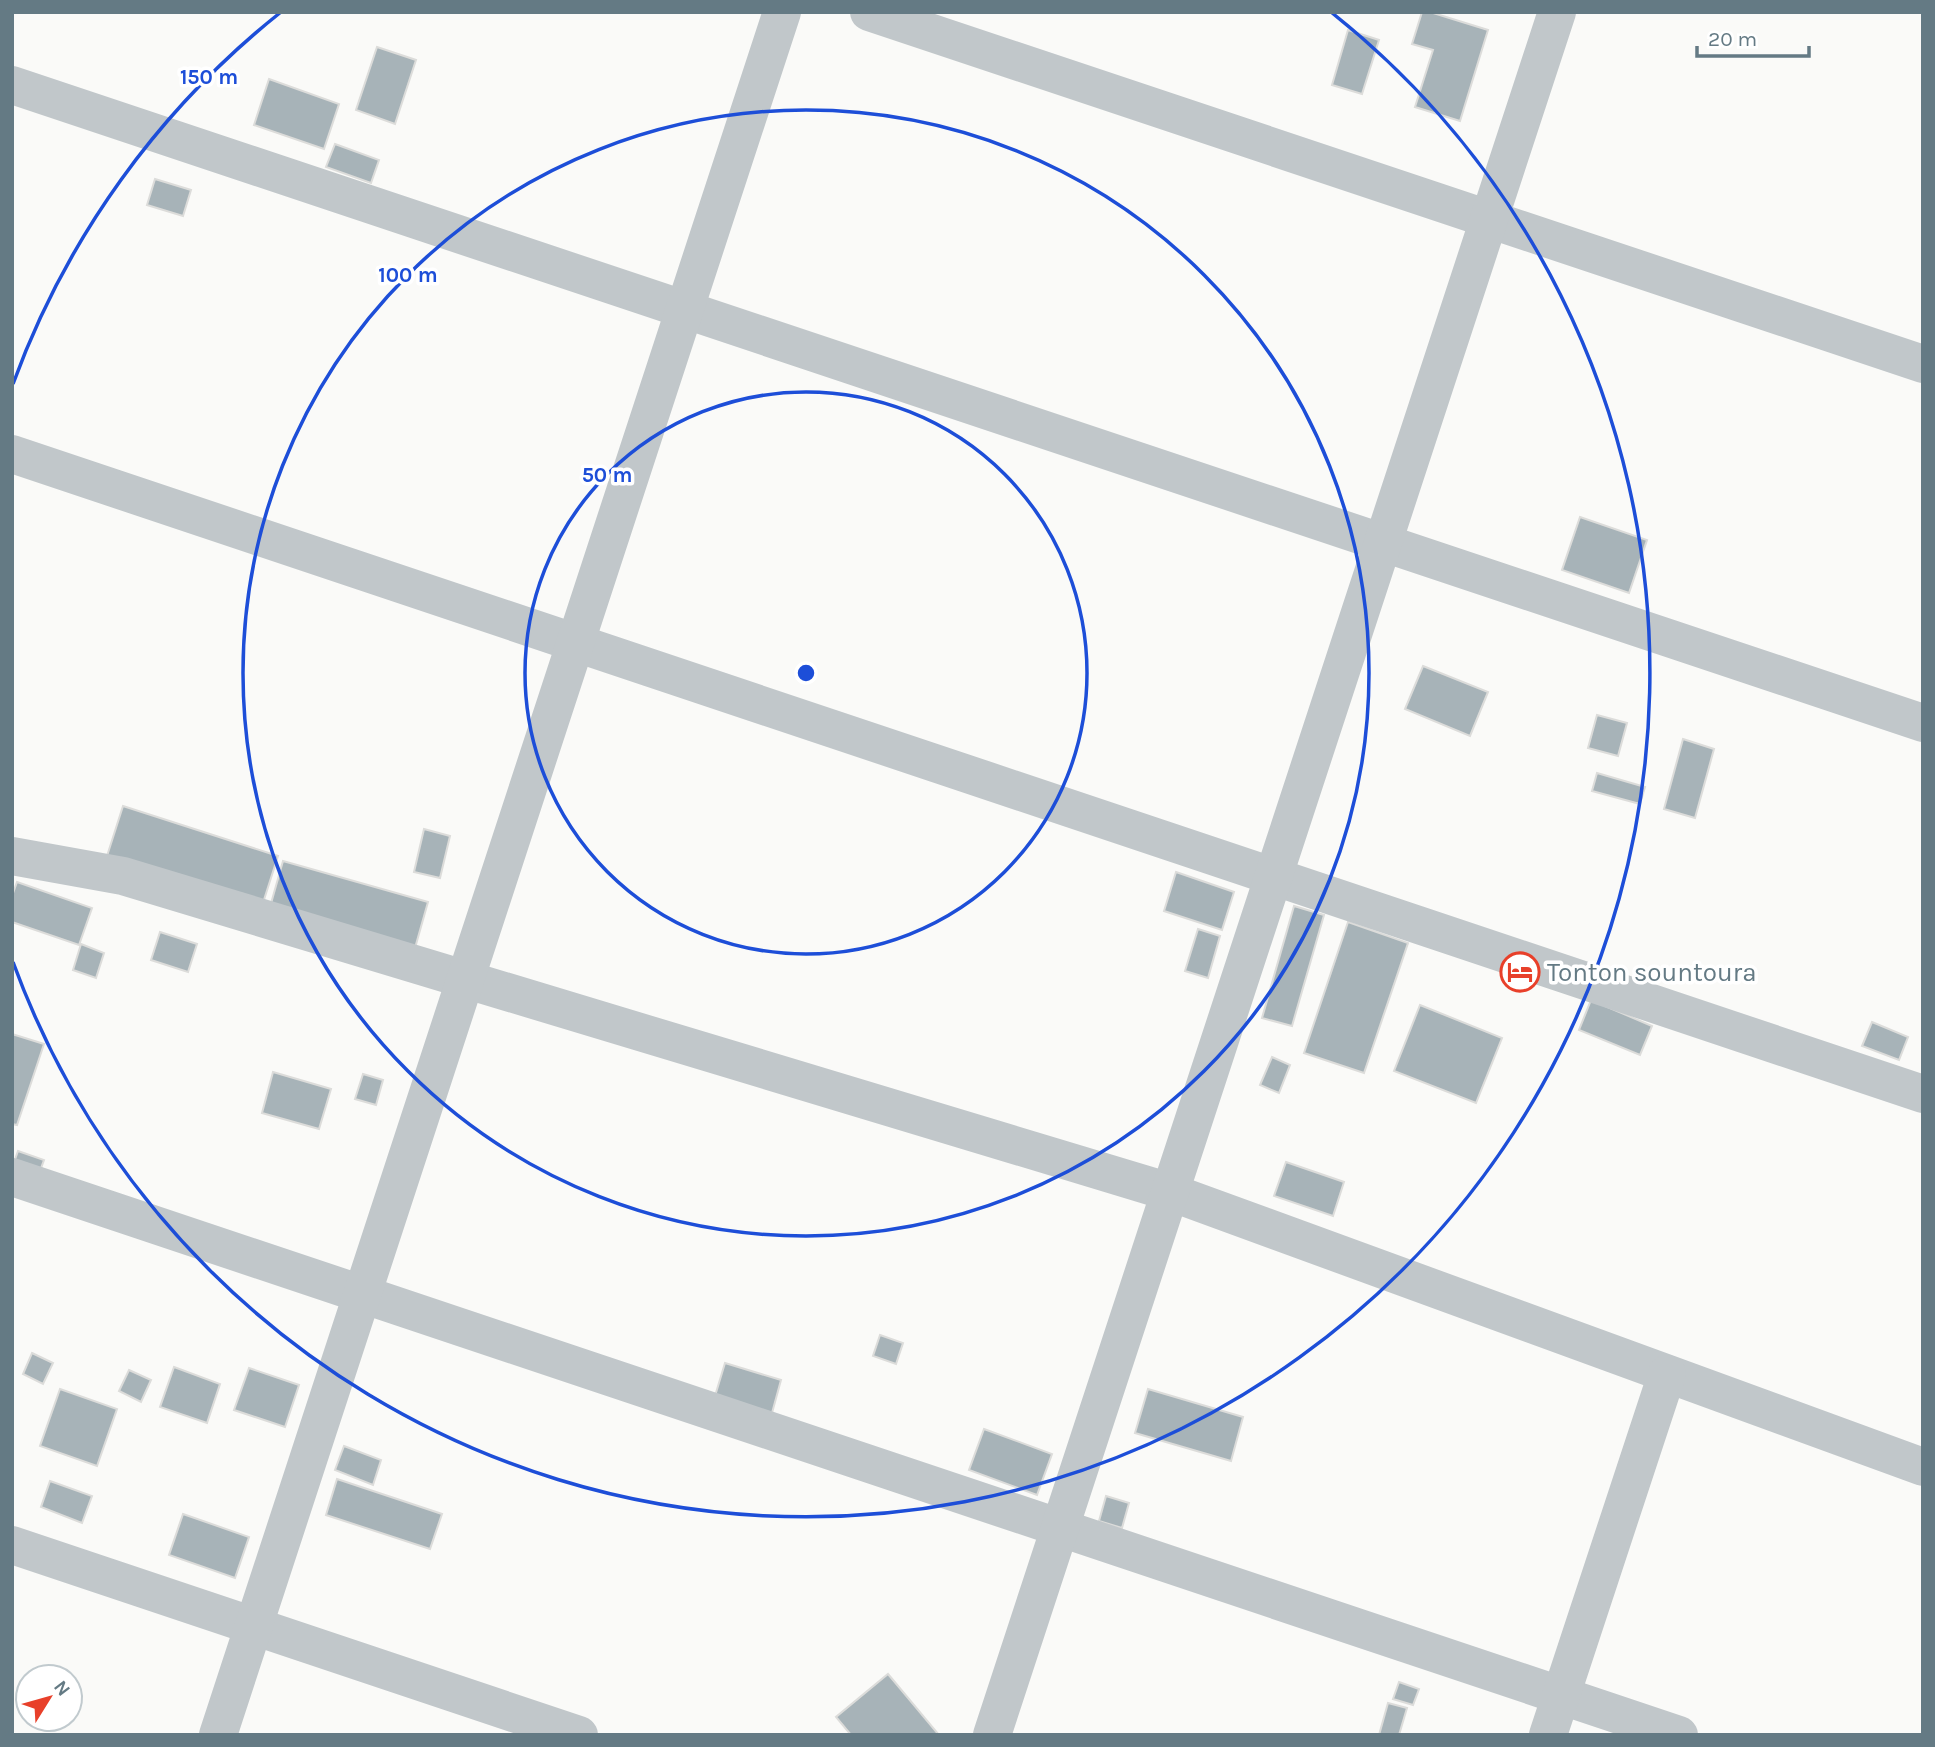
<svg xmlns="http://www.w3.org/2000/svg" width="1935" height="1747" viewBox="0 0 1935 1747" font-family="Karla,sans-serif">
  <rect width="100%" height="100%" fill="#fafaf8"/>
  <g fill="#a7b3b8" stroke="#dcdcda" stroke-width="2">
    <polygon points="1422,12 1430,12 1488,30 1460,121 1415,107 1433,50 1412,44"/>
    <polygon points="1348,30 1379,40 1362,94 1332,85"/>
    <polygon points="377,47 416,60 395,124 356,110"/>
    <polygon points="269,79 339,104 324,149 254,125"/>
    <polygon points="335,144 379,160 371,183 326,167"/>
    <polygon points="155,179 191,190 183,216 147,205"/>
    <polygon points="1580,517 1647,540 1629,593 1562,570"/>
    <polygon points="1423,666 1488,692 1470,736 1405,709"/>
    <polygon points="1597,715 1627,723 1618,756 1588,748"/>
    <polygon points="1683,739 1714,749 1695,818 1664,809"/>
    <polygon points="1597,773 1645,787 1640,804 1592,791"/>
    <polygon points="123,806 278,856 262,906 107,856"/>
    <polygon points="424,829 450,836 440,878 414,872"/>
    <polygon points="283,861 428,902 415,948 270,907"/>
    <polygon points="1176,872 1234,892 1222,930 1164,911"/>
    <polygon points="17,882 92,908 79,945 12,922 12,896"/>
    <polygon points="1294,906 1324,915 1292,1026 1262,1018"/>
    <polygon points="1348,922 1408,943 1364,1073 1304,1053"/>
    <polygon points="1198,929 1220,936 1208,978 1185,971"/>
    <polygon points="160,932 197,944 188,972 151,960"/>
    <polygon points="81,944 104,953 96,978 73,970"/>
    <polygon points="1591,1000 1652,1026 1640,1055 1579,1030"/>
    <polygon points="1420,1005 1502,1038 1476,1103 1394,1071"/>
    <polygon points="1872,1022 1908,1037 1899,1060 1862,1046"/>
    <polygon points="12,1034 44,1044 17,1125 12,1124"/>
    <polygon points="1272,1057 1290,1065 1279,1093 1260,1085"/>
    <polygon points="273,1072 331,1089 319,1129 262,1113"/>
    <polygon points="363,1074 383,1080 376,1105 355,1099"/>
    <polygon points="18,1151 44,1160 37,1179 12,1168"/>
    <polygon points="1286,1162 1344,1182 1333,1216 1274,1196"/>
    <polygon points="880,1335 903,1343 896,1364 873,1356"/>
    <polygon points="32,1353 53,1363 43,1384 23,1374"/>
    <polygon points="725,1363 781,1380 772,1413 715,1396"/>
    <polygon points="174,1367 220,1384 207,1423 160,1407"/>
    <polygon points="249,1368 299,1385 285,1427 234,1410"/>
    <polygon points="129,1370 151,1380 141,1402 119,1391"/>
    <polygon points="60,1389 117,1409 97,1466 40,1446"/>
    <polygon points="1148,1389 1243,1417 1231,1461 1135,1433"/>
    <polygon points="984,1429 1052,1454 1037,1495 969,1470"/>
    <polygon points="344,1446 381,1460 373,1485 335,1470"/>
    <polygon points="337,1479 442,1514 430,1549 326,1515"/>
    <polygon points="50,1481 92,1496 82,1523 41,1507"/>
    <polygon points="1106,1496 1129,1503 1122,1528 1099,1521"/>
    <polygon points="183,1514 249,1537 235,1578 169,1555"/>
    <polygon points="888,1674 939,1735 851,1735 836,1717"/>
    <polygon points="1399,1682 1419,1689 1413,1705 1393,1699"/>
    <polygon points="1388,1703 1407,1708 1399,1735 1379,1735"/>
  </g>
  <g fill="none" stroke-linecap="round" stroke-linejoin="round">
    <g stroke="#c1c7ca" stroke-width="38">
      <polyline points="869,12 1923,364"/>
      <polyline points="12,85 1923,723"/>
      <polyline points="12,454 1923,1094"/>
      <polyline points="12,856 123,876 1170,1192 1923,1467"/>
      <polyline points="12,1177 1679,1735"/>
      <polyline points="12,1545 579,1735"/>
      <polyline points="218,1735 782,12"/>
      <polyline points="992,1735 1557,12"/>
      <polyline points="1548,1735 1667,1374"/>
    </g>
  </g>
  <g fill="none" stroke="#1d4ed8" stroke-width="3.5">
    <circle cx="806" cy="673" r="281"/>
    <circle cx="806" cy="673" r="563"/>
    <path d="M13 384A844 844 0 0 1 281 12M1331 12A844 844 0 1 1 13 962"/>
  </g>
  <defs>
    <g id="hotel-ring" transform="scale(2.0125)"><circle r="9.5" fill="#fff" stroke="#e8402a" stroke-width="1.5"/><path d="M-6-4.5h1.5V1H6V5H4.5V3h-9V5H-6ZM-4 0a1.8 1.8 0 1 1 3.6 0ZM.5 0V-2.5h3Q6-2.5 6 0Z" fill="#e8402a"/></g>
  </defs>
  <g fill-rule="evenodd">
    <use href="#hotel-ring" x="1520" y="972"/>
  </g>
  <g text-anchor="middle" stroke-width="7" stroke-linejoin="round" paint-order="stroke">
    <g font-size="26" fill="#647a84" stroke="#fff" text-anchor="start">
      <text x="1547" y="981">Tonton sountoura</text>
    </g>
  </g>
  <circle cx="806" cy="673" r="10" fill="#1d4ed8" stroke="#fff" stroke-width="3.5"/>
  <g font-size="21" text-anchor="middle" font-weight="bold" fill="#1d4ed8" stroke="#fff" stroke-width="7" stroke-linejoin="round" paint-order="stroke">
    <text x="209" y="84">150 m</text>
    <text x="408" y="282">100 m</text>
    <text x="607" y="482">50 m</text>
  </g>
  <rect width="1935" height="1747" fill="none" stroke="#647a84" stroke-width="28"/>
  <g transform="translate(49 1698) rotate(53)"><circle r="33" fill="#ffffff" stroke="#c1cace" stroke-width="2"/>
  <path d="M0-5L12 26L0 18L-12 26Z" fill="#e8402a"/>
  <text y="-10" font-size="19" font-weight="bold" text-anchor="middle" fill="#647a84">N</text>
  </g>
  <path d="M1697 46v10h112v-10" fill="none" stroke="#647a84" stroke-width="3.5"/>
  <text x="1708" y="46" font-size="21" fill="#647a84" stroke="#ffffff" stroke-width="5" paint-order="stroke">20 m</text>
</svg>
